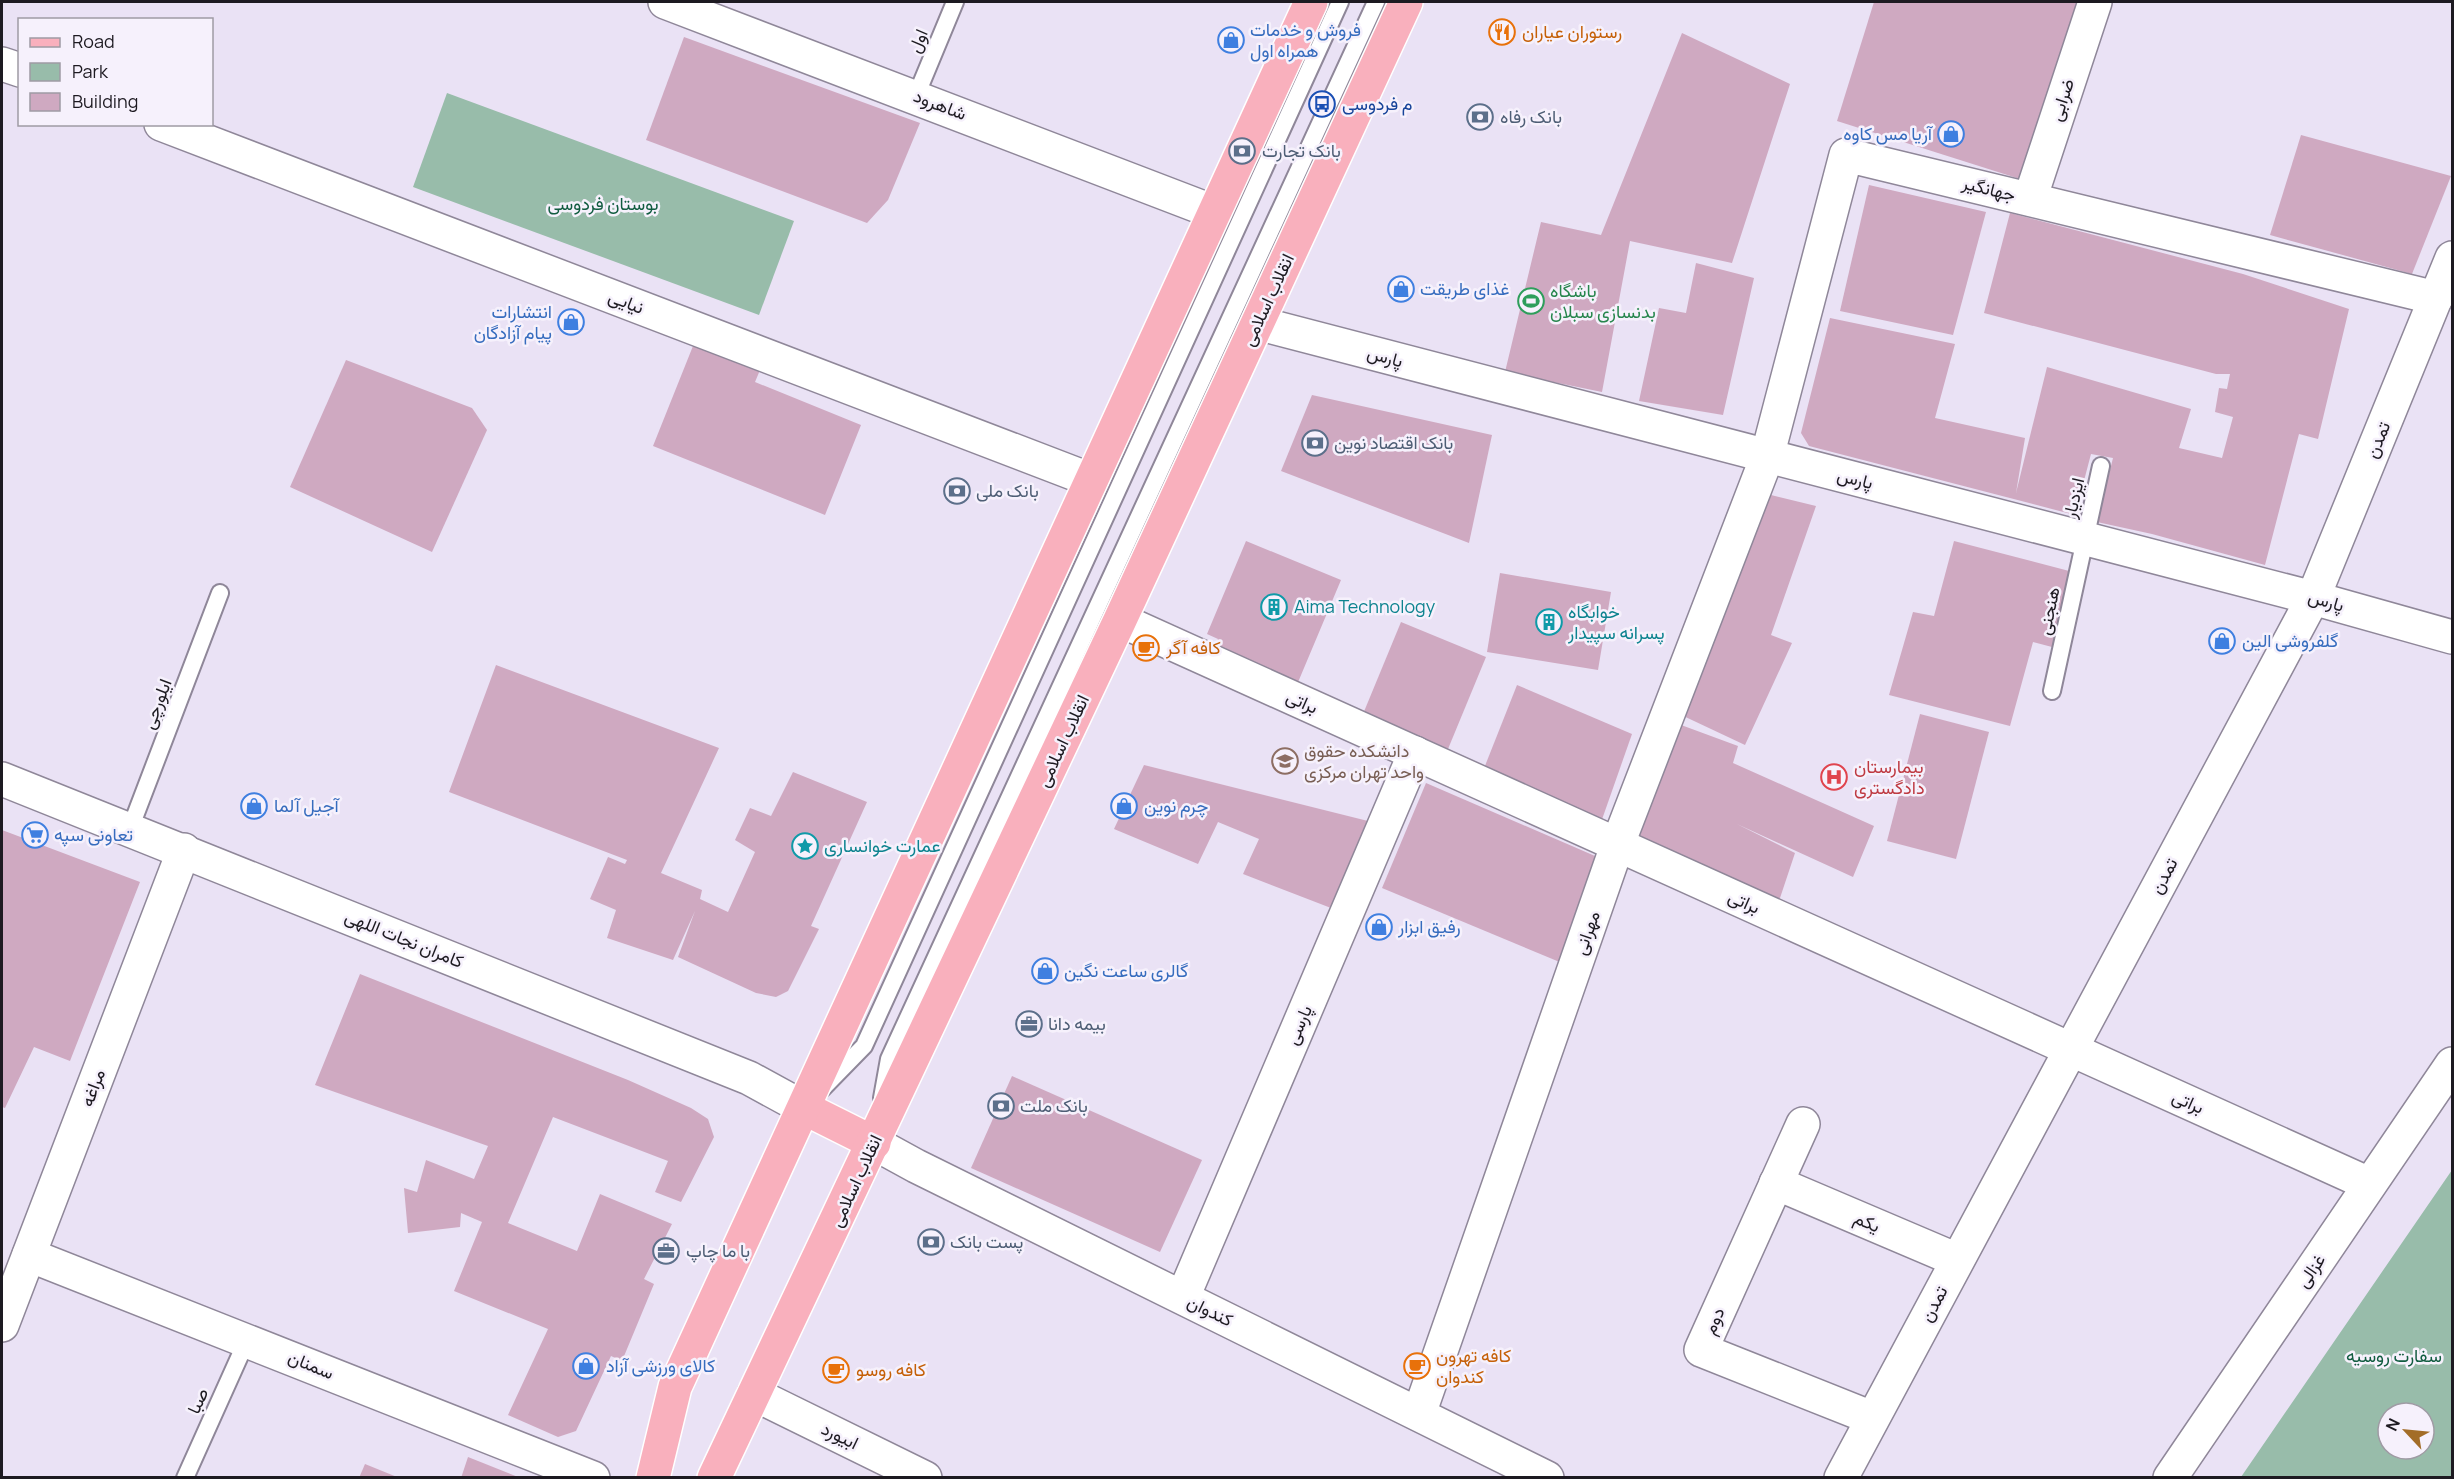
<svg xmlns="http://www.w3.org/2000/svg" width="2454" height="1479" viewBox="0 0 2454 1479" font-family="Manrope,Vazirmatn,sans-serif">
  <rect width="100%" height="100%" fill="#eae2f5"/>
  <g fill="#98bcaa" fill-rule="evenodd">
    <polygon points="447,93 794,221 759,315 413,187"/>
    <path d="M2452,1170v307h-211zM2388,1413h36v36h-36z"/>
  </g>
  <g fill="#cfa9c1">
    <polygon points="1874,2 2078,2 2020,179 1837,121"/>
    <polygon points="1682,33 1790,84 1732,263 1630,241 1602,392 1505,372 1541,222 1601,235"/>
    <polygon points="684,37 920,123 888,200 867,223 646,140"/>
    <polygon points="2301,135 2451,176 2412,274 2270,235"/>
    <polygon points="1869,185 1986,212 1953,335 1840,311"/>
    <polygon points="2010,213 2243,274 2349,309 2318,439 2299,434 2265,565 2152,534 2097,522 2113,458 2091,454 2075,515 1809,446 1801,433 1830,318 1955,344 1935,418 2025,438 2016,493 2047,367 2191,409 2179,448 2222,458 2233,417 2215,412 2219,388 2227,389 2230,374 2216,374 1984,313"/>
    <polygon points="1696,263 1754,278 1723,415 1639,401 1659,308 1686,313"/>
    <polygon points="699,331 765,358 755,382 861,425 825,515 653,446"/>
    <polygon points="346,360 472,408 487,430 432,552 290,487"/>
    <polygon points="1312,395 1492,435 1469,543 1281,471"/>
    <polygon points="1763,493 1816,506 1771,635 1792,643 1745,745 1677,713"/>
    <polygon points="1246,541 1341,580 1296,687 1213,652 1218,639 1207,634"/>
    <polygon points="1954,541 2073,572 2052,647 2033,642 2010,726 1889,695 1913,612 1934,616"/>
    <polygon points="1500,573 1611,592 1598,670 1487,652"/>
    <polygon points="1401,622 1486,657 1448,749 1363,714"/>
    <polygon points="496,665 719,748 661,873 702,890 700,899 728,912 755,852 735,840 750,808 771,816 793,772 867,802 811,926 819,929 788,991 776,997 756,993 678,957 695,911 673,960 607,938 616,910 590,899 608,857 625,864 627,860 449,792"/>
    <polygon points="1517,685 1632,734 1599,828 1481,776"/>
    <polygon points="1920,714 1989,732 1956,859 1887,841"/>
    <polygon points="1673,722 1738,746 1733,763 1874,826 1853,877 1737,824 1795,853 1778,904 1631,832"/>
    <polygon points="1144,765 1368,821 1331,908 1243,874 1259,839 1218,822 1198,864 1114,829"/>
    <polygon points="1426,783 1595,856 1562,963 1382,888"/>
    <polygon points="2,830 140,882 70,1061 34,1047 5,1108 2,1107"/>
    <polygon points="360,974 628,1080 691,1108 708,1119 714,1137 681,1202 655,1192 668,1161 553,1117 508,1223 577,1251 600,1194 672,1224 644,1279 654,1284 622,1361 611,1356 576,1431 558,1437 508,1415 548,1329 454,1291 482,1222 461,1213 460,1227 408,1233 404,1188 417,1192 426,1160 474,1179 488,1146 315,1085"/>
    <polygon points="1012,1076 1202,1160 1160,1252 971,1168"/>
    <polygon points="468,1457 518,1477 518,1478 461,1478"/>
    <polygon points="365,1464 397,1477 397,1478 359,1478"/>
  </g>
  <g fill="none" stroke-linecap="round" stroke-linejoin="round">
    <g stroke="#8f8799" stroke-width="20">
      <g id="lane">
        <polyline points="916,96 955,2"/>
        <polyline points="2052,691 2101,466"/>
        <polyline points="130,829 220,593"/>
        <polyline points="822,1089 864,1046 1340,2"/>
        <polyline points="882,1098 889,1059 1376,2"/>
        <polyline points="185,1478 247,1340"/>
      </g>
    </g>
    <g stroke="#8f8799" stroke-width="36">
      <g id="street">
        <polyline points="665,2 1214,212"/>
        <polyline points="2,64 20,70"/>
        <polyline points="161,124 1091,480"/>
        <polyline points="2030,199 2095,2"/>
        <polyline points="1120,620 2369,1184"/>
        <polyline points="1803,1124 1701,1350 1872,1418"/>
        <polyline points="874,1143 916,1166 1547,1478"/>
        <polyline points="1776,1183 1957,1260"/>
        <polyline points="29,1255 593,1478"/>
        <polyline points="1183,1297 1415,753"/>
        <polyline points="2,1325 184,850"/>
        <polyline points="754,1394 925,1478"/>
        <polyline points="1419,1414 1617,846 1767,457 1846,155 2436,298"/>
        <polyline points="1841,1478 2313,598 2452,258"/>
      </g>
    </g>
    <g stroke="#8f8799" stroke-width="36">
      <g id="secondary">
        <polyline points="1257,323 2313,598 2452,637"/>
        <polyline points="2,779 749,1078 804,1108"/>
        <polyline points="2170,1478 2452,1064"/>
      </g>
    </g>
    <g stroke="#fff" stroke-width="36">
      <g id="primary">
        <polyline points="804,1108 874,1143"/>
        <polyline points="653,1478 675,1387 1311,2"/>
        <polyline points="714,1478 1120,620 1406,2"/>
      </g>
    </g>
    <use href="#lane" stroke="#fff" stroke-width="16"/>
    <use href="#street" stroke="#fff" stroke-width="33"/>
    <use href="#secondary" stroke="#fff" stroke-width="33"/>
    <use href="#primary" stroke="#f9b0bd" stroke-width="33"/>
  </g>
  <defs>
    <g id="restaurant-ring" transform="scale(1.35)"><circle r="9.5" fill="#f6f1fc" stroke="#e8710a" stroke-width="1.5"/><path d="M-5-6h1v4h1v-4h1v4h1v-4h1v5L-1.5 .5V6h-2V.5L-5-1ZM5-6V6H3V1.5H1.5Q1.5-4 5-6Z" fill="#e8710a"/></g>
    <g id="shop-ring" transform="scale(1.35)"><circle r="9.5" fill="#f6f1fc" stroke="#3f7fe0" stroke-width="1.5"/><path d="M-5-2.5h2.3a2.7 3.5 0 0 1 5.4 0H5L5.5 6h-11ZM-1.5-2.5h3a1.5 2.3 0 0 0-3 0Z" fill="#3f7fe0"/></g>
    <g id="bus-ring" transform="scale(1.35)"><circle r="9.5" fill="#f6f1fc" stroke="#1a4fb4" stroke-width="1.5"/><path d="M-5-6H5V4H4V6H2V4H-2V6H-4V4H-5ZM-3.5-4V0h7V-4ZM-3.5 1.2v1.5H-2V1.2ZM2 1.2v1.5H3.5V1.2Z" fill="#1a4fb4"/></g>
    <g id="bank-ring" transform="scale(1.35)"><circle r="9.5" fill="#f6f1fc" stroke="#5c6f8a" stroke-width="1.5"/><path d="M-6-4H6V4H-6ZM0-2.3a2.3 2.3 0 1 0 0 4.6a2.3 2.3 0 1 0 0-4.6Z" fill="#5c6f8a"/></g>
    <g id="stadium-ring" transform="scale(1.35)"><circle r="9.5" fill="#f6f1fc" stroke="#2e9e5b" stroke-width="1.5"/><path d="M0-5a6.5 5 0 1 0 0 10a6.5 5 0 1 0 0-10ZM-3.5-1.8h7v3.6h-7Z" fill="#2e9e5b"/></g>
    <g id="building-ring" transform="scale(1.35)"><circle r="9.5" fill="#f6f1fc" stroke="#0f9aa8" stroke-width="1.5"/><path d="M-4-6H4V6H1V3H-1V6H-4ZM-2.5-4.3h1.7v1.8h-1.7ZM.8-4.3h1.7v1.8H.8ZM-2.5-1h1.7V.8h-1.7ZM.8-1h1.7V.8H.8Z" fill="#0f9aa8"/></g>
    <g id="cafe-ring" transform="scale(1.35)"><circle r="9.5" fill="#f6f1fc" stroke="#e8710a" stroke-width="1.5"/><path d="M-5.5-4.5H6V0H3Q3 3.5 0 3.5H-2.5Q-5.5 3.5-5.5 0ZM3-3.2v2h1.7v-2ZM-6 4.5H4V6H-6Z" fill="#e8710a"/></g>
    <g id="university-ring" transform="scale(1.35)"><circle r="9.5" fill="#f6f1fc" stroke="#8d6e63" stroke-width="1.5"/><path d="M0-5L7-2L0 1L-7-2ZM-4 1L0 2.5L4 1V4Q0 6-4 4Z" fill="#8d6e63"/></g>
    <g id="hospital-ring" transform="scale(1.35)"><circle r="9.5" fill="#f6f1fc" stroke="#e0444e" stroke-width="1.5"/><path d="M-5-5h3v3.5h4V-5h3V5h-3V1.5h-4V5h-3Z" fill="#e0444e"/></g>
    <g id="supermarket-ring" transform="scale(1.35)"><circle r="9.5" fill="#f6f1fc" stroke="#3f7fe0" stroke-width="1.5"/><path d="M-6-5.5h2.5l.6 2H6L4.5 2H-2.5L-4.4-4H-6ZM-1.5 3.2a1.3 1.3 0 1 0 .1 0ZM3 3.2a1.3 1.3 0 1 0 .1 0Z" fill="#3f7fe0"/></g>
    <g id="sight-ring" transform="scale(1.35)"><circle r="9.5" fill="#f6f1fc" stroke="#0f9aa8" stroke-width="1.5"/><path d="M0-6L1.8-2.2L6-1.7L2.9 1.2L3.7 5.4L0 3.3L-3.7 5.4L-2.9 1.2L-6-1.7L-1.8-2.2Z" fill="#0f9aa8"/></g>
    <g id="office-ring" transform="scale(1.35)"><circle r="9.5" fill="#f6f1fc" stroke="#5c6f8a" stroke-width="1.5"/><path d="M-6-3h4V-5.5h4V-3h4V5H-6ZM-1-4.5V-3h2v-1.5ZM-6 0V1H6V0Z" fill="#5c6f8a"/></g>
  </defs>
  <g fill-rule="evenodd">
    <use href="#restaurant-ring" x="1502" y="32"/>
    <use href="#shop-ring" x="1231" y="40"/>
    <use href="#bus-ring" x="1322" y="104"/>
    <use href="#bank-ring" x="1480" y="117"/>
    <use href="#shop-ring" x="1951" y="134"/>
    <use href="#bank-ring" x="1242" y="151"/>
    <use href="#shop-ring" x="1401" y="289"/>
    <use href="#stadium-ring" x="1531" y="301"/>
    <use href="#shop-ring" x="571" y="322"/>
    <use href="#bank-ring" x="1315" y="443"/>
    <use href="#bank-ring" x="957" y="491"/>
    <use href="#building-ring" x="1274" y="607"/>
    <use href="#building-ring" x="1549" y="622"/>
    <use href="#shop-ring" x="2222" y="641"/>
    <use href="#cafe-ring" x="1146" y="648"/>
    <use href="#university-ring" x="1285" y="761"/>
    <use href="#hospital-ring" x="1834" y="777"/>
    <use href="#shop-ring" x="254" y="806"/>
    <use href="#shop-ring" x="1124" y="806"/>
    <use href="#supermarket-ring" x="35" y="835"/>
    <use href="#sight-ring" x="805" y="846"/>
    <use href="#shop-ring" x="1379" y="927"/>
    <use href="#shop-ring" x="1045" y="971"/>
    <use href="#office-ring" x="1029" y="1024"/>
    <use href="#bank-ring" x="1001" y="1106"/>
    <use href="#bank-ring" x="931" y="1242"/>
    <use href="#office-ring" x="666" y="1251"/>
    <use href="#shop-ring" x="586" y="1366"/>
    <use href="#cafe-ring" x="1417" y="1366"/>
    <use href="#cafe-ring" x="836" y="1370"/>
  </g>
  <g text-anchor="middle" stroke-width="5" stroke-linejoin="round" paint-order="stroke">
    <g font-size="18" fill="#366cbe" stroke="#f6f1fc" text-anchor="start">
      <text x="1250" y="36">فروش و خدمات<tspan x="1250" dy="21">همراه اول</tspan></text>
      <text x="1932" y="140" text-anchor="end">آریا مس کاوه</text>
      <text x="1420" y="295">غذای طریقت</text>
      <text x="552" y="318" text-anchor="end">انتشارات<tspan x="552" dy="21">پیام آزادگان</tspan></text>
      <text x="2242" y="647">گلفروشی الین</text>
      <text x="274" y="812">آجیل آلما</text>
      <text x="1144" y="812">چرم نوین</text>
      <text x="54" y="841">تعاونی سپه</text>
      <text x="1398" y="933">رفیق ابزار</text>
      <text x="1064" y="977">گالری ساعت نگین</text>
      <text x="606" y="1372">کالای ورزشی آزاد</text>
    </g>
    <g font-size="18" fill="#c56008" stroke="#f6f1fc" text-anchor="start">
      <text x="1522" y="38">رستوران عیاران</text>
      <text x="1166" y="654">کافه آگر</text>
      <text x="1436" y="1362">کافه تهرون<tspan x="1436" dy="21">کندوان</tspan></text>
      <text x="856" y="1376">کافه روسو</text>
    </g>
    <g font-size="18" fill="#1d1a21" stroke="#f6f1fc">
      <text transform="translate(918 41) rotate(-67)" y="6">اول</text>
      <text transform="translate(2062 100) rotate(-72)" y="6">ضرابی</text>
      <text transform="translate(940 105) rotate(21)" y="6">شاهرود</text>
      <text transform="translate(1989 189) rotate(14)" y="6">جهانگیر</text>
      <text transform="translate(1268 300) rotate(-65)" y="6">انقلاب اسلامی</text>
      <text transform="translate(626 302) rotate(21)" y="6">نیایی</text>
      <text transform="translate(1385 357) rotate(15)" y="6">پارس</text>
      <text transform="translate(2378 440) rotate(-68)" y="6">تمدن</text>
      <text transform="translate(1855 479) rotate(14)" y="6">پارس</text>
      <text transform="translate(2074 498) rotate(-77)" y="6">ایزدیار</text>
      <text transform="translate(2326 601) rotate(16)" y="6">پارس</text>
      <text transform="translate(2049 611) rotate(-78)" y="6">هنجنی</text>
      <text transform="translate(1302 702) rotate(24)" y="6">براتی</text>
      <text transform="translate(157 704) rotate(-69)" y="6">ایلورچی</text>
      <text transform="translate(1063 741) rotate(-65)" y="6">انقلاب اسلامی</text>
      <text transform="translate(2164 876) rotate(-62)" y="6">تمدن</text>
      <text transform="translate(1744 902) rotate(24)" y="6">براتی</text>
      <text transform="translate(1587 933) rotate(-71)" y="6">مهرانی</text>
      <text transform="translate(404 939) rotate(22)" y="6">کامران نجات اللهی</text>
      <text transform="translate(1299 1025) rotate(-67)" y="6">پارسی</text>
      <text transform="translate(93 1088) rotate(-69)" y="6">مراغه</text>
      <text transform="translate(2188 1102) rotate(24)" y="6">براتی</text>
      <text transform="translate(856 1181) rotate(-65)" y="6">انقلاب اسلامی</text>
      <text transform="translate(1867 1222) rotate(23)" y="6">یکم</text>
      <text transform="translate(2311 1271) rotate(-56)" y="6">غزالی</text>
      <text transform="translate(1934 1304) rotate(-62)" y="6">تمدن</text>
      <text transform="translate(1210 1311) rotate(26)" y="6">کندوان</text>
      <text transform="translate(1714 1321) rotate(-66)" y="6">دوم</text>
      <text transform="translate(311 1365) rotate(22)" y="6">سمنان</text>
      <text transform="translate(198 1401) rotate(-66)" y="6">صبا</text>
      <text transform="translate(840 1436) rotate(26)" y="6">ابیورد</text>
    </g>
    <g font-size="18" fill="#164399" stroke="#f6f1fc" text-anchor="start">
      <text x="1342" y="110">م فردوسی</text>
    </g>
    <g font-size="18" fill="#4e5e75" stroke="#f6f1fc" text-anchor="start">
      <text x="1500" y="123">بانک رفاه</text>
      <text x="1262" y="157">بانک تجارت</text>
      <text x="1334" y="449">بانک اقتصاد نوین</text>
      <text x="976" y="497">بانک ملی</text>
      <text x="1048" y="1030">بیمه دانا</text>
      <text x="1020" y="1112">بانک ملت</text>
      <text x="950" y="1248">پست بانک</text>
      <text x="686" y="1257">با ما چاپ</text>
    </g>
    <g font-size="18" fill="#115c40" stroke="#f6f1fc">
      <text x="603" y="210">بوستان فردوسی</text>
      <text x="2394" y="1362">سفارت روسیه</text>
    </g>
    <g font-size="18" fill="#27864d" stroke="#f6f1fc" text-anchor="start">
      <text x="1550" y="297">باشگاه<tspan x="1550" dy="21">بدنسازی سبلان</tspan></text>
    </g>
    <g font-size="18" fill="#0d838f" stroke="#f6f1fc" text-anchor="start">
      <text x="1294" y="613">Aima Technology</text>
      <text x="1568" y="618">خوابگاه<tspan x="1568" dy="21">پسرانه سپیدار</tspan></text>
      <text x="824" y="852">عمارت خوانساری</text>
    </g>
    <g font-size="18" fill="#785e54" stroke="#f6f1fc" text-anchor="start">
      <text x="1304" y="757">دانشکده حقوق<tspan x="1304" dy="21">واحد تهران مرکزی</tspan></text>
    </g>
    <g font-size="18" fill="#be3a42" stroke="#f6f1fc" text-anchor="start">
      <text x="1854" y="773">بیمارستان<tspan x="1854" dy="21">دادگستری</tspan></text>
    </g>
  </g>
  <rect width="2454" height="1479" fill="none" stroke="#1d1a21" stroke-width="6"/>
  <rect x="18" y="18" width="195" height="108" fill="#f6f1fc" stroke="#9f9ba4" stroke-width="1.5"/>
  <rect x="30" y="38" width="30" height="9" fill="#f9b0bd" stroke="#9f9ba4" stroke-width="1.5"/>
  <text x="72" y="48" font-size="18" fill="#1d1a21">Road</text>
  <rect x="30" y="63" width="30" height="18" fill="#98bcaa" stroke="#9f9ba4" stroke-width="1.5"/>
  <text x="72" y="78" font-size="18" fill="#1d1a21">Park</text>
  <rect x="30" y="93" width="30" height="18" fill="#cfa9c1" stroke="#9f9ba4" stroke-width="1.5"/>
  <text x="72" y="108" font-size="18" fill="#1d1a21">Building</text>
  <g transform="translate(2406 1431) rotate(296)"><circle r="28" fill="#f6f1fc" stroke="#9f9ba4" stroke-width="1.5"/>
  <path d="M0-4.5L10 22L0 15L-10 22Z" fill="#a36d28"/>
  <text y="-9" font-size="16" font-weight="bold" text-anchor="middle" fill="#1d1a21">N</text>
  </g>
</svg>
